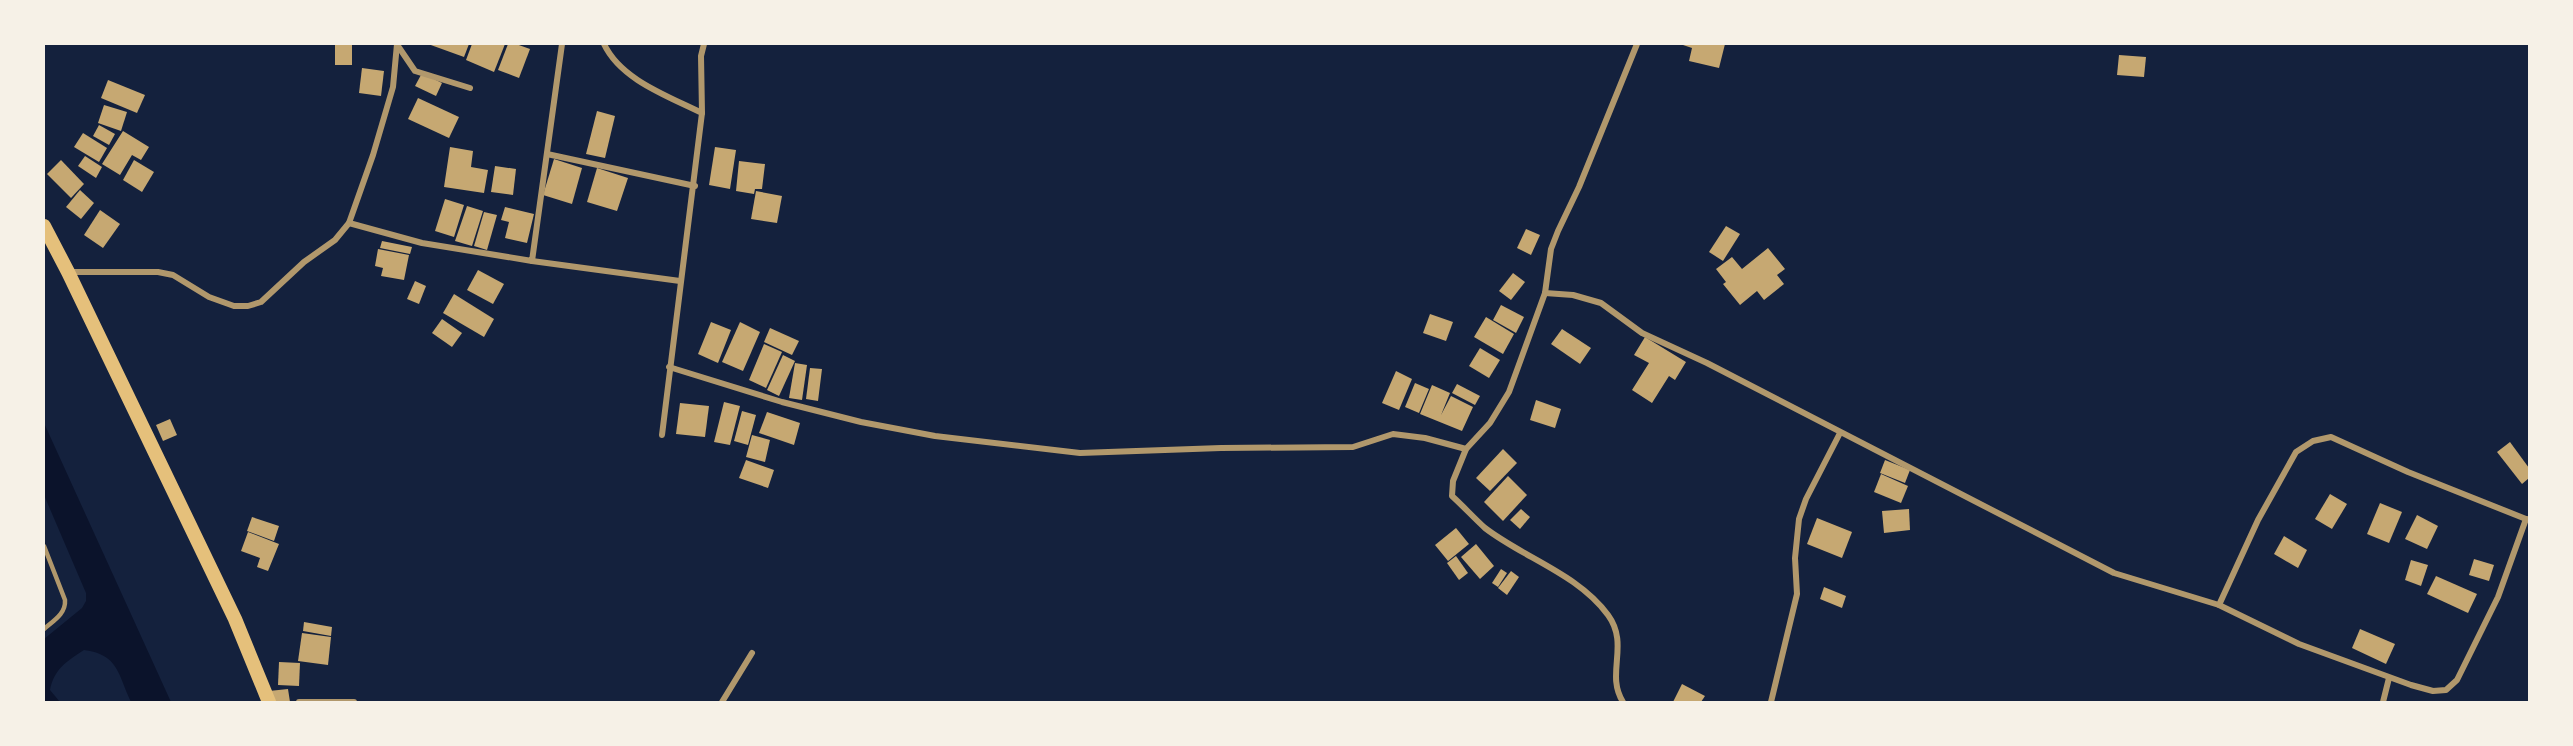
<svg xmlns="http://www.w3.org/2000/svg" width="2573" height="746" viewBox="0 0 2573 746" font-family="'PT Serif',serif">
  <rect width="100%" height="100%" fill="#14213d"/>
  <path fill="#0b132b" d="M44,423l127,279h-40c-13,-28 -13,-48 -47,-52 -17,11 -30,19 -34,40l10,12h-16v-63l38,-31 4,-7v-8l-42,-98z"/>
  <g fill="#c6a872">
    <rect x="335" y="44" width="17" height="21"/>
    <polygon points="428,44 469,44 464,57"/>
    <polygon points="472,44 505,44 494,72 466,60"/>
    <polygon points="508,44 516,44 530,49 519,78 498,70"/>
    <polygon points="1680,44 1725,44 1719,68 1689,61 1692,48"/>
    <polygon points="2119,55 2146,57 2144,77 2117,75"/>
    <polygon points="362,68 384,71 381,96 359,93"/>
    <polygon points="422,73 442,83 436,96 415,86"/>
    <polygon points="108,80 145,95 137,113 101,98"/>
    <polygon points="418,98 459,117 449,138 408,119"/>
    <polygon points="104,105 127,112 121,131 98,123"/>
    <polygon points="597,111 615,116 605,158 586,154"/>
    <polygon points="99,125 115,134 109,145 93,136"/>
    <polygon points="123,131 149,147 141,160 132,155 120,175 102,164"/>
    <polygon points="83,133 107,148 99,162 74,147"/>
    <polygon points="450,147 473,151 471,167 488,170 484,193 444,187"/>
    <polygon points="715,147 736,150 730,189 709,185"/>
    <polygon points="85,156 102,167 96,178 78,166"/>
    <polygon points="554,159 582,168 572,204 543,195"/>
    <polygon points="61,160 84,184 71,198 47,174"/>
    <polygon points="134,160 154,172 142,192 123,180"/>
    <polygon points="739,161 765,164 762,189 755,189 754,194 736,191"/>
    <polygon points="495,166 516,169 513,195 491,192"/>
    <polygon points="597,168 628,178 617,211 587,202"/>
    <polygon points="80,190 94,203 81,219 66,207"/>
    <polygon points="756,191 782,196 777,223 751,219"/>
    <polygon points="445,199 464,205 454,237 435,231"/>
    <polygon points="467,206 483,211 472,246 455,241"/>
    <polygon points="505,207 534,214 527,243 505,238 509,222 501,220"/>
    <polygon points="100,210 120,224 103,248 84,235"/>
    <polygon points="484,212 497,215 487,250 474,246"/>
    <polygon points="1726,226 1740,234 1723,261 1709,252"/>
    <polygon points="1526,229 1540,235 1531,255 1517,248"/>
    <polygon points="382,241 412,247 410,254 380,248"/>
    <polygon points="1768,248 1785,269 1777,275 1784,284 1764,300 1757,291 1740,305 1723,284 1726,282 1716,269 1732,257 1742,269"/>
    <polygon points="378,249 409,255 404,280 381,276 383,268 375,266"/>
    <polygon points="478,270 504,284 493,304 467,290"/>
    <polygon points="1513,273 1525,282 1511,300 1499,291"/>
    <polygon points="415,281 426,286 419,304 407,299"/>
    <polygon points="454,294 494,319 484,337 443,313"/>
    <polygon points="1501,305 1524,317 1516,333 1493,320"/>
    <polygon points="1430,314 1453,322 1446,341 1423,333"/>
    <polygon points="1486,317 1514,334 1503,354 1474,337"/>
    <polygon points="442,319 462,333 452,347 432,333"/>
    <polygon points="711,322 731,330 718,363 698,354"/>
    <polygon points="740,322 760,332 743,371 722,362"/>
    <polygon points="770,328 799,341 792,355 764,342"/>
    <polygon points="1562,329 1591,348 1580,364 1551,344"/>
    <polygon points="1645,337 1686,362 1675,380 1669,376 1652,403 1632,390 1649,363 1634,355"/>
    <polygon points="764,344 782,352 766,388 749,380"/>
    <polygon points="1480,348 1500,360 1489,378 1469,366"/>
    <polygon points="783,355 795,361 779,396 767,390"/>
    <polygon points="795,363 807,365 802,400 789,398"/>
    <polygon points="810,368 822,369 818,401 806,399"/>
    <polygon points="1396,371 1412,379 1399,410 1382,403"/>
    <polygon points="1415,383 1429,389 1419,413 1405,407"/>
    <polygon points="1457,384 1480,396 1475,405 1452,393"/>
    <polygon points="1432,385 1450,393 1441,415 1451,396 1473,407 1462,431 1420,414"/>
    <polygon points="1536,400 1561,409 1555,428 1530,420"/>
    <polygon points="724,402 740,406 730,445 714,442"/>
    <polygon points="680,403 709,406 705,437 676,434"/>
    <polygon points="742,411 756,415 748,445 734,441"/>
    <polygon points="767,412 800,423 794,445 759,433"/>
    <polygon points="170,419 177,435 163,441 156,425"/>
    <polygon points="752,435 770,440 765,462 746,457"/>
    <polygon points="2510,442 2529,468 2529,478 2522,484 2497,452"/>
    <polygon points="1503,449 1517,463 1490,491 1476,478"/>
    <polygon points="746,460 774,470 768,488 739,478"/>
    <polygon points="1885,460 1910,470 1905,483 1880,473"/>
    <polygon points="1881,474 1908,486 1901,503 1874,492"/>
    <polygon points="1508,476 1527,495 1503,521 1484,502"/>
    <polygon points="2330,494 2347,504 2332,529 2315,519"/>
    <polygon points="2380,503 2402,512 2389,543 2367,534"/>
    <polygon points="1521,509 1530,517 1520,529 1510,520"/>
    <polygon points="1909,509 1910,530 1884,533 1882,511"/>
    <polygon points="2417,515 2438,526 2427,549 2405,539"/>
    <polygon points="252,517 279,526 274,541 247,531"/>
    <polygon points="1817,518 1852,532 1842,558 1807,544"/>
    <polygon points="1456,528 1469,544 1448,561 1435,545"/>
    <polygon points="248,532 279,544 268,571 257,567 260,558 241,551"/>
    <polygon points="2284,536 2307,550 2298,568 2274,554"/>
    <polygon points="1476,544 1494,566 1480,579 1461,557"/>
    <polygon points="1456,556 1468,573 1459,580 1447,563"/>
    <polygon points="2474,559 2494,565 2489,581 2469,575"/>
    <polygon points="2411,560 2428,565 2421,586 2405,580"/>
    <polygon points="1501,569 1507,573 1498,587 1492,583"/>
    <polygon points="1511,571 1519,577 1507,595 1498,588"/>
    <polygon points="2436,576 2477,594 2468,613 2427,594"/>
    <polygon points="1824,587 1846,596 1842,608 1820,599"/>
    <polygon points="304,622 332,627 331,636 303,631"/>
    <polygon points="2360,629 2395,644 2386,664 2352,648"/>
    <polygon points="302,633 331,637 328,665 298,661"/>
    <polygon points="279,662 300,663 299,686 278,685"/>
    <polygon points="1682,684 1705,696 1701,702 1673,702"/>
    <polygon points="288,689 290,702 271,702 269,691"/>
  </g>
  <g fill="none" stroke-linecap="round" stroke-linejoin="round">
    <path stroke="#b1986c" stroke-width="4.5" d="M44,546l21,54c1,14 -12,21 -21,29"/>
    <g stroke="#b1986c" stroke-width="6">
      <path d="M604,44c17,36 64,52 98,69l-40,322"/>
      <polyline points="398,46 415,71 470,88"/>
      <polyline points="702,113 701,56 704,44"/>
      <polyline points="547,154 695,186"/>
      <polyline points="349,223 422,243 532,261 562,44"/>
      <polyline points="532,261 680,281"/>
      <polyline points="69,272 158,272 173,275 209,297 234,306 248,306 261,302 304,262 335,240 349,223 373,155 393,87 397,44"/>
      <polyline points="1545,293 1573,295 1601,303 1642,333 1707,363 2114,573 2219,605 2299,644 2411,685 2433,691 2446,690 2457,680 2498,597 2526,519 2530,520"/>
      <polyline points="669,367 782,402 861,422 935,436 1080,453 1221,448 1353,447 1393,434 1425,438 1466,449"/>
      <polyline points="2219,605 2258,520 2296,452 2313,441 2331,437 2408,472 2526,519"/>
      <polyline points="299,702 354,702"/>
      <polyline points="722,702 752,653"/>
      <path d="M1623,702c-18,-28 7,-57 -15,-87 -30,-41 -84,-57 -123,-87 -11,-10 -22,-22 -33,-32l1,-15 13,-32 24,-26 19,-31 36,-99 6,-44 7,-18 21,-44 58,-143"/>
      <polyline points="1771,702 1797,594 1795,558 1799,519 1806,499 1840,433"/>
      <polyline points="2383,702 2389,678"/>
    </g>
    <polyline stroke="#e5c07b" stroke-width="14" points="44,226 68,272 235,619 269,702"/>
  </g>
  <rect width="2573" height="746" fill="none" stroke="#f6f1e7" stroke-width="90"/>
</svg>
